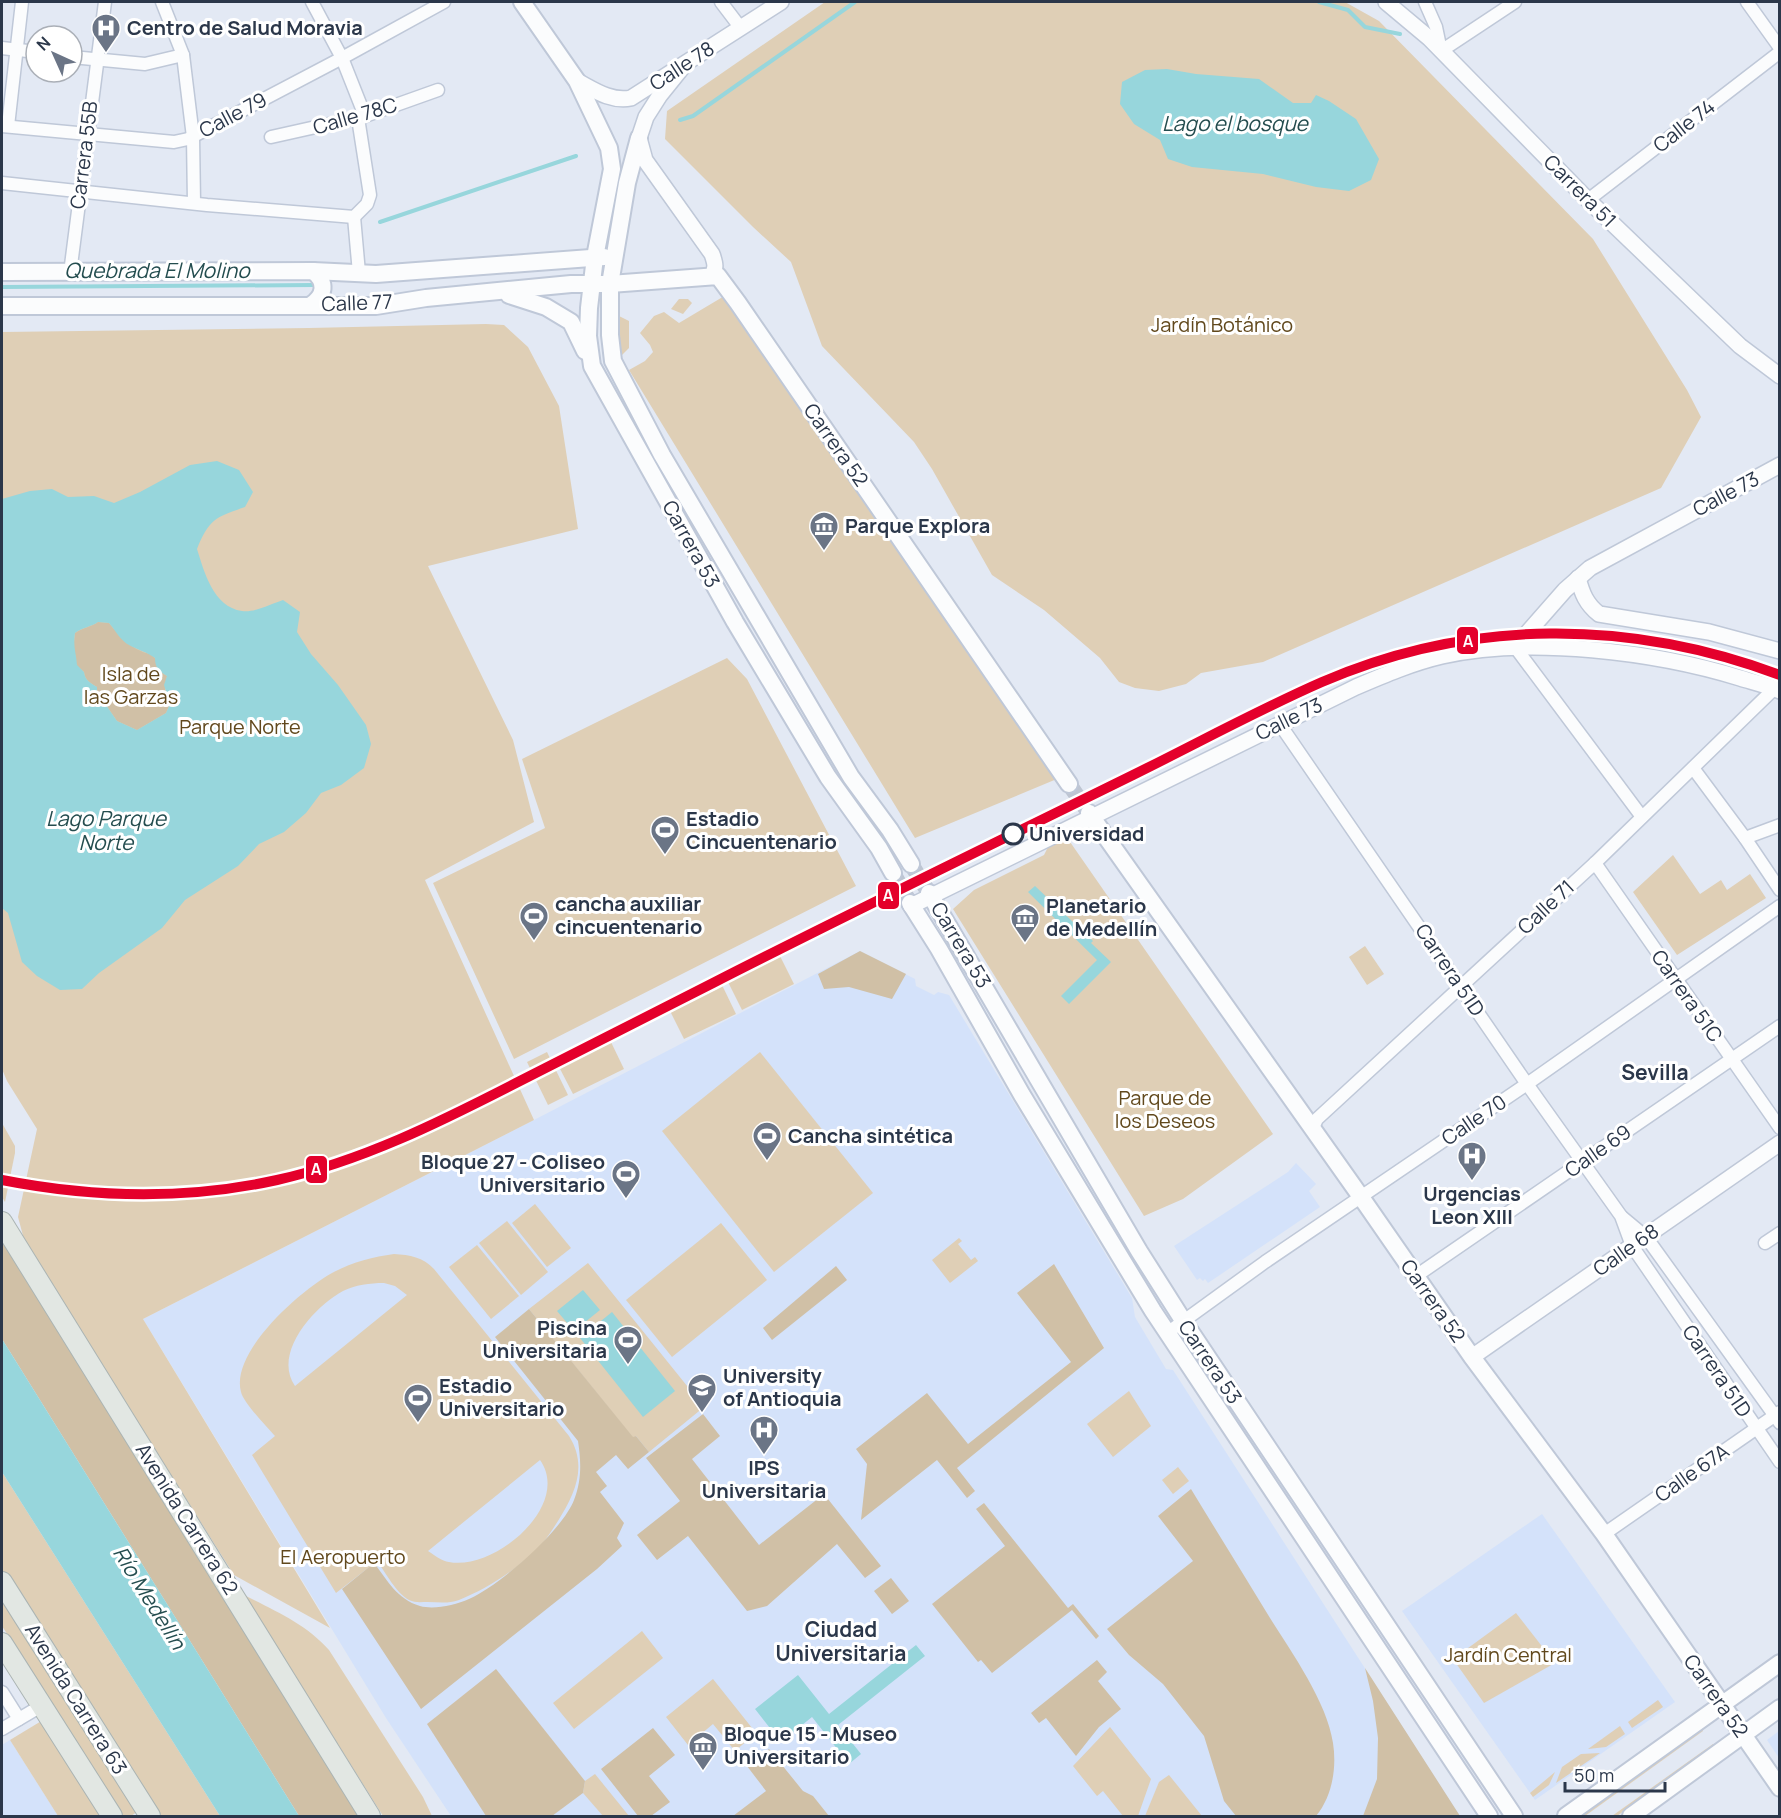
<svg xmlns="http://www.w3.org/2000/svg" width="1781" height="1818" viewBox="0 0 1781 1818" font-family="Manrope,sans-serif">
  <rect width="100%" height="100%" fill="#e3e9f4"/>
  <g fill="#d4e2fa">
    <polygon points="860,951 915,979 916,986 934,995 938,992 949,995 1132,1298 1135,1317 1166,1369 1173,1370 1460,1816 451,1816 386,1718 143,1319 534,1120"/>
    <polygon points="1296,1163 1316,1184 1309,1191 1320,1207 1208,1283 1205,1279 1203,1281 1200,1278 1197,1280 1174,1246 1288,1172"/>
    <polygon points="1542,1514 1675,1702 1535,1800 1402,1611"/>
    <polygon points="1779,1731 1779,1758 1767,1740"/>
    <polygon points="10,1740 58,1816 2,1816 2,1745"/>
  </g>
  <g fill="#dfcfb6" fill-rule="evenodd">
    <polygon points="825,2 1345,2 1379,21 1593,239 1687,390 1701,417 1661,488 1263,662 1201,673 1186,684 1159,691 1135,688 1119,682 1100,658 1044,610 992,575 932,469 914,442 822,346 791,262 753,227 665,139 667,111"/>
    <polygon points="731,292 1064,776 915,838 629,370 645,361 653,352 650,345 640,333 654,316 664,312 679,323"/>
    <polygon points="679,299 688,299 692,303 683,314 671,309"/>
    <polygon points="619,316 629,321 629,348 621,356 618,347"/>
    <polygon points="486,324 504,325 528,347 559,406 578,529 428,566 513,740 534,822 425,880 534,1120 143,1319 330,1628 234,1575 25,1243 18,1217 37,1129 7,1081 2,1069 2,332 309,328"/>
    <polygon points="727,658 747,679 856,886 514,1059 433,883 545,828 522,759"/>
    <polygon points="1068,839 1273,1134 1183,1199 1144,1216 953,909 974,890 1044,855 1048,847"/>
    <polygon points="1673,855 1700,894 1721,880 1727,890 1750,874 1766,898 1677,955 1633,892"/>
    <polygon points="1365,946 1384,974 1367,985 1349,957"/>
    <polygon points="780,956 794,984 742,1010 728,982"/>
    <polygon points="722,985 736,1014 684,1039 670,1011"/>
    <polygon points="610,1040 624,1069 573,1094 558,1065"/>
    <polygon points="547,1052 568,1095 548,1105 527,1062"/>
    <polygon points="760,1052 873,1193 774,1272 662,1131"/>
    <polygon points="2,1123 15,1146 15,1153 5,1202 2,1197"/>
    <polygon points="535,1204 571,1248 547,1267 512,1223"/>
    <polygon points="507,1221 548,1272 521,1295 479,1243"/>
    <polygon points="721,1223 767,1280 672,1357 626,1300"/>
    <polygon points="959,1238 962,1241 958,1244 971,1260 975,1257 978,1261 950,1283 932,1260"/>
    <polygon points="477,1245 519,1296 491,1319 449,1267"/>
    <path d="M394,1254c16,1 29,3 40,15l135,167c19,30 6,58 -11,85 -6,9 -12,19 -19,26 -21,22 -52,42 -80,53 -11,4 -21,2 -32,2 -6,0 -12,1 -18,-2 -13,-7 -23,-27 -32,-39l-41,32 -84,-138 23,-19c-8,-9 -32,-34 -34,-44 -11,-40 60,-102 91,-119 20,-11 41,-16 62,-19zM384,1283l11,3 12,9 -112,91c-23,-33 20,-80 48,-95 12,-6 27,-8 41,-8zM540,1460c32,45 -45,111 -91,102 -7,-1 -15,-7 -21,-11z"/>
    <polygon points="588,1263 704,1407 649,1452 636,1436 633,1438 529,1309"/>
    <polygon points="1129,1391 1151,1426 1113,1457 1087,1424"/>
    <polygon points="1178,1467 1189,1481 1173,1494 1162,1480"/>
    <polygon points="2,1472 220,1816 159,1816 2,1570"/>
    <path d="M244,1595c31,16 62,29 85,55l94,147 9,19h-49z"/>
    <polygon points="2,1599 137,1812 131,1816 123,1816 2,1626"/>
    <polygon points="1516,1613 1555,1663 1484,1703 1453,1659"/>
    <polygon points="642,1631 663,1658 574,1729 553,1703"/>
    <polygon points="713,1679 756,1733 735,1751 713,1724 688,1745 666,1717"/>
    <polygon points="1658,1700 1663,1707 1632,1728 1628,1722"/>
    <polygon points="43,1720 104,1816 58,1816 10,1740"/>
    <polygon points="1620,1726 1625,1734 1606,1747 1588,1749"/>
    <polygon points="1110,1727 1151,1779 1138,1816 1123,1816 1103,1791 1097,1796 1073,1766"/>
    <polygon points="1702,1728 1703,1731 1585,1816 1580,1816"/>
    <polygon points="1713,1744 1714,1746 1617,1816 1612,1816"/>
    <polygon points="1600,1753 1556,1783 1562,1767 1581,1754"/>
    <polygon points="1555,1772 1549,1785 1533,1797 1530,1793"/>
    <polygon points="595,1774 629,1816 603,1816 583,1793 585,1781"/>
    <polygon points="1169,1775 1202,1816 1145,1816 1159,1782"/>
  </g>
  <g fill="#d0c0a6">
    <path d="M98,622l11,1c9,11 19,23 32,28 5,3 9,1 13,6 6,7 4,14 13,19l-2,14 5,14 -4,9 -29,17 -20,-9 -20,-29v-5c-7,-4 -12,-7 -13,-15l-8,-7v-8l-3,-7 2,-17c9,-6 16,-6 23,-11z"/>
    <polygon points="860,951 906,974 892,999 849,987 824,989 818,974"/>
    <polygon points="2,1240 47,1313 360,1816 299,1816 2,1339"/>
    <polygon points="1054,1264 1104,1348 957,1468 975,1491 967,1498 937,1460 861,1520 867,1464 856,1449 927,1393 968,1444 1071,1362 1017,1293"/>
    <polygon points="836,1266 847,1280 772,1340 763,1328"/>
    <path d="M529,1309l104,128 3,-1 13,16 -21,17 -12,-14 -20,17 11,14 -7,6 24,31 -7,15 5,8 -25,23 -176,140 -79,-120 32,-26c14,18 23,36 46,43 14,4 35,-1 49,-7 31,-14 93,-68 105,-99 8,-20 7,-39 4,-59l-83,-104z"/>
    <polygon points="703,1414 720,1436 692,1459 759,1545 824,1494 881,1566 865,1578 837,1544 767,1606 747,1611 688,1536 657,1560 637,1535 680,1501 646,1458"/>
    <path d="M1191,1489c26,43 53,86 79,129 22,35 57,84 63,125 4,25 -1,54 -17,73h-80l-12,-15 -20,-65 -41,-52 -34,-29 -22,-26 86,-68 -35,-45z"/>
    <polygon points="984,1503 1068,1608 1073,1604 1099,1636 1096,1639 1072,1610 992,1673 981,1660 978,1662 932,1604 1005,1546 976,1509"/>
    <polygon points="891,1578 909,1601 892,1614 874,1591"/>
    <polygon points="1097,1660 1107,1672 1098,1681 1121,1709 1099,1727 1076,1756 1046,1718 1039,1723 1031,1713"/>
    <polygon points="1365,1668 1460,1816 1363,1816 1377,1779 1378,1738 1373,1701"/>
    <polygon points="496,1669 585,1781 583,1793 552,1816 486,1816 427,1724"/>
    <polygon points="653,1728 675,1755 649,1776 670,1802 651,1816 638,1816 601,1769"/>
    <polygon points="769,1749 803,1791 813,1796 829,1816 733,1816 766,1791 747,1766"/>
  </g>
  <g fill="#97d6dc" fill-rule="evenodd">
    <polygon points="1167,69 1196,74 1259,79 1293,103 1311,103 1316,95 1329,101 1356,119 1379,159 1371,180 1349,191 1316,187 1263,174 1192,167 1168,159 1160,140 1134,124 1120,104 1122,82 1145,70"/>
    <path d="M217,461l22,9 14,22 -8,15c-29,10 -36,12 -48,42 7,22 16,58 45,62 12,2 29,-7 41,-11l17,12 -3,20 14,22 27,31 28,40 5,19 -7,24 -23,17 -20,8 -15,20 -22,19 -25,12 -21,22 -53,34 -23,28 -63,45 -17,16 -22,1 -23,-14 -15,-14 -14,-49 -6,-5v-409l28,-8 22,-2 16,8 26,-1 20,7 26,-11 50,-27zM98,622l11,1c6,7 12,18 20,22 9,5 18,7 26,13 0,10 4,13 12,18l-3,9 6,19 -4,9 -29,17 -20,-9 -20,-29v-5c-7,-4 -12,-7 -13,-15l-7,-7c-1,-13 -4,-18 -2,-32 8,-6 16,-6 23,-11z"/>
    <polygon points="1035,886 1093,941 1091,943 1111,962 1069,1004 1061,996 1097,960 1028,892"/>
    <polygon points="583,1290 600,1310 574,1331 557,1311"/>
    <polygon points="612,1312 675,1391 643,1417 580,1338"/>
    <polygon points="2,1339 299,1816 220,1816 2,1472"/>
    <polygon points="916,1645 925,1656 838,1725 861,1754 849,1764 812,1717 781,1742 755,1709 798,1675 829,1714"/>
  </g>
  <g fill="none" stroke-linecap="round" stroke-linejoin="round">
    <g stroke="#97d6dc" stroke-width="4">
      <polyline points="1319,2 1348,10 1365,27 1400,34"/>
      <polyline points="680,120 693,116 855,2"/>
      <polyline points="380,222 576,156"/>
      <polyline points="2,287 314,285"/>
    </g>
    <g stroke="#bec5d2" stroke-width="16" stroke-dasharray="16 8" stroke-linecap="butt">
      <polyline points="1069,784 1089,813"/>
      <polyline points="911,864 929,893"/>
      <polyline points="893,873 910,903"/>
    </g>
    <g stroke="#bfc8d8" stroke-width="15">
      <g id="minor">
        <polyline points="162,2 183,55 193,137 194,203"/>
        <polyline points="312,2 342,58 365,116"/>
        <polyline points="721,2 740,27"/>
        <polyline points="1425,2 1436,27 1441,51 1515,2"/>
        <polyline points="1747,2 1780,48"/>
        <polyline points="2,48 36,52"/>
        <polyline points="72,57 145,64 183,55"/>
        <polyline points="2,126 174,142 188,139 342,58 444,2"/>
        <polyline points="8,126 22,2"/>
        <polyline points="271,137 365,116 438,90"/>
        <polyline points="2,183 207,205 354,217"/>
        <polyline points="1588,200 1780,52"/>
        <polyline points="354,217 367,204 370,195 358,118"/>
        <polyline points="354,217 359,273"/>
        <polyline points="70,273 105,2"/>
        <polyline points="1515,647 1642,817"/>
        <polyline points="1279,723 1527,1084 1621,1216 1632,1246 1780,1462"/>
        <polyline points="1693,768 1745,838 1780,890"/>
        <polyline points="1745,838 1780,825"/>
        <polyline points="1595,863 1780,1128"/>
        <polyline points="1312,1130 1317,1119 1595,863 1779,684"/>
        <polyline points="1622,1217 1646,1237 1654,1248 1780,1423"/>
        <polyline points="1765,1243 1780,1233"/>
        <polyline points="1416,1276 1780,1026"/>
        <polyline points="1167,1333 1265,1262 1527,1084 1780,906"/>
        <polyline points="1604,1534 1780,1412"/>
        <polyline points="2,1692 19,1719"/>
        <polyline points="2,1729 41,1706"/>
      </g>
    </g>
    <g stroke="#bfc8d8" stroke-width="18">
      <g id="tertiary">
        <polyline points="1386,2 1429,38 1588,200 1740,346 1780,376"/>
        <path d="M685,64l-25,31 -14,22 -7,21 6,22 67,94c3,9 5,14 -1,22"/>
        <path d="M577,81c17,9 34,21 54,17l150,-96"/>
        <path d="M1578,578c4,15 8,26 21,36l110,18 71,19"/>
        <polyline points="1515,647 1565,590 1590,568 1780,465"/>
        <path d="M911,906l445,-219c28,-12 56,-24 86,-31 87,-20 214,-4 298,22 13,4 27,7 40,13"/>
        <polyline points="1472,1357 1780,1143"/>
      </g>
    </g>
    <g stroke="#bfc8d8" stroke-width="20">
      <g id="secondary">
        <polyline points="522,2 577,81 609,148 612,169 595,257 589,308 588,336 592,366 735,622 828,777 879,848 893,873"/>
        <polyline points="639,138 627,183 610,284 610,335 613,361 662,455 851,777 890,830 911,864"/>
        <polyline points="2,272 313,271 376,274 604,257"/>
        <polyline points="509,295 546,307 571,322 585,351"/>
        <path d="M311,305c14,-9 16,-23 2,-34"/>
        <polyline points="2,306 376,306 426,298 571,284 610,284 718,276 738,303 1069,784"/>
        <polyline points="1089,813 1361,1197 1472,1357 1604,1534 1780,1788"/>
        <polyline points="929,893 1139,1251 1184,1322 1514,1816"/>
        <polyline points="910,903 939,949 1022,1095 1153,1311 1489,1816"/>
        <polyline points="1566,1816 1780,1663"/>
        <polyline points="1631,1816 1780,1708"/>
      </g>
    </g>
    <g stroke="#abb4b3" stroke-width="22">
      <g id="trunk">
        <polyline points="2,1222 370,1816"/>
        <polyline points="2,1582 150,1816"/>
        <polyline points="2,1643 112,1816"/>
      </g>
    </g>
    <use href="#minor" stroke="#fbfcfd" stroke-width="12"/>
    <use href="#tertiary" stroke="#fbfcfd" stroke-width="15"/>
    <use href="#secondary" stroke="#fbfcfd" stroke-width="16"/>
    <use href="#trunk" stroke="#e2e7e3" stroke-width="20"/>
    <g stroke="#fff" stroke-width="15">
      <path id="metro-1" d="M2,1180c92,18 184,20 275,0 85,-19 163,-58 239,-97 66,-33 131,-67 197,-100 139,-71 280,-139 420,-208 63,-31 125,-65 189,-93 148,-64 308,-63 458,-7"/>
    </g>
    <use href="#metro-1" stroke="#e4002b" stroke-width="10"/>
  </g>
  <defs>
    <g id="hospital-pin" transform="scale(1.5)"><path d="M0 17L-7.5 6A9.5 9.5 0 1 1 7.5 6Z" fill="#6b7586" stroke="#fff"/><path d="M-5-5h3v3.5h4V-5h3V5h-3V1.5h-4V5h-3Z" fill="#fff"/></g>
    <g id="museum-pin" transform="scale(1.5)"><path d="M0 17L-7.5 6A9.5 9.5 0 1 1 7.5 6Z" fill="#6b7586" stroke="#fff"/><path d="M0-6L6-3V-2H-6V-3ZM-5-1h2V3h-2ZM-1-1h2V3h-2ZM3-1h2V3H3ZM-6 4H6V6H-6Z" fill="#fff"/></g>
    <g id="stadium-pin" transform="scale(1.5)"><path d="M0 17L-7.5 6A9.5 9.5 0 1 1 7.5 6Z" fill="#6b7586" stroke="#fff"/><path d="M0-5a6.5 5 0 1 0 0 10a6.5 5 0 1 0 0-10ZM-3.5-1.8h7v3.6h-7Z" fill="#fff"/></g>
    <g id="university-pin" transform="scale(1.5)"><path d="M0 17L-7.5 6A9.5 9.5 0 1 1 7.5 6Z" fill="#6b7586" stroke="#fff"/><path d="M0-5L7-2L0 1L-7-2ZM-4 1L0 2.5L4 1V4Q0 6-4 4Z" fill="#fff"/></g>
  </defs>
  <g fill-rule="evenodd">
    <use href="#hospital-pin" x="106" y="28"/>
    <use href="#museum-pin" x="824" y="526"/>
    <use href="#stadium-pin" x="665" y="830"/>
    <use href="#stadium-pin" x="534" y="916"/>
    <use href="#museum-pin" x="1025" y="918"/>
    <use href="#stadium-pin" x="767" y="1136"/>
    <use href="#hospital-pin" x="1472" y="1156"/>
    <use href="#stadium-pin" x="626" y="1174"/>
    <use href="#stadium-pin" x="628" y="1340"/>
    <use href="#university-pin" x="702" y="1388"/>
    <use href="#stadium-pin" x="418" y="1398"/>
    <use href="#hospital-pin" x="764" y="1430"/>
    <use href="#museum-pin" x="703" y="1746"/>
  </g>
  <circle fill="#fff" stroke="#2b374a" stroke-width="3" cx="1013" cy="834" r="10"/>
  <g text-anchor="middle" stroke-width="6" stroke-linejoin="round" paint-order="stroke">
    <g font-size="20" font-weight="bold" fill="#2b374a" stroke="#fff" text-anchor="start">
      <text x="127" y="35">Centro de Salud Moravia</text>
      <text x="845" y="533">Parque Explora</text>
      <text x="686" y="826">Estadio<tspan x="686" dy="23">Cincuentenario</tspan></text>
      <text x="555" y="911">cancha auxiliar<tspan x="555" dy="23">cincuentenario</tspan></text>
      <text x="1046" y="913">Planetario<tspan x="1046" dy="23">de Medellín</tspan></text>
      <text x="788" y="1143">Cancha sintética</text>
      <text x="605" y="1169" text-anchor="end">Bloque 27 - Coliseo<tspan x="605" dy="23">Universitario</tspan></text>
      <text x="1472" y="1201" text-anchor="middle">Urgencias<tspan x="1472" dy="23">Leon XIII</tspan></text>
      <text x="607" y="1335" text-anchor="end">Piscina<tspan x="607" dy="23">Universitaria</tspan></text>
      <text x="723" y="1383">University<tspan x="723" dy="23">of Antioquia</tspan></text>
      <text x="439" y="1393">Estadio<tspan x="439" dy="23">Universitario</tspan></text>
      <text x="764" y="1475" text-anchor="middle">IPS<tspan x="764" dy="23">Universitaria</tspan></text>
      <text x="724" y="1741">Bloque 15 - Museo<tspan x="724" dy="23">Universitario</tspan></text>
    </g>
    <g font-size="20" fill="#2b374a" stroke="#fff">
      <text transform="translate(682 66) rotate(-33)" y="7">Calle 78</text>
      <text transform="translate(233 115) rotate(-28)" y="7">Calle 79</text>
      <text transform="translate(355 116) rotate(-16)" y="7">Calle 78C</text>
      <text transform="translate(1684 126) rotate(-38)" y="7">Calle 74</text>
      <text transform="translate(84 155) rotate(-83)" y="7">Carrera 55B</text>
      <text transform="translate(1580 191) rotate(45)" y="7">Carrera 51</text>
      <text transform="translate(357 303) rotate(-2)" y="7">Calle 77</text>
      <text transform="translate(836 445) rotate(55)" y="7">Carrera 52</text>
      <text transform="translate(1726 494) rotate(-28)" y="7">Calle 73</text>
      <text transform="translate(691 544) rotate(61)" y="7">Carrera 53</text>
      <text transform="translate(1289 719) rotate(-26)" y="7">Calle 73</text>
      <text transform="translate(1546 907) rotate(-43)" y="7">Calle 71</text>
      <text transform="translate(961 945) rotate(59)" y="7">Carrera 53</text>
      <text transform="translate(1450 970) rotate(56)" y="7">Carrera 51D</text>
      <text transform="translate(1687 996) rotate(55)" y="7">Carrera 51C</text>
      <text transform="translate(1474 1120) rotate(-34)" y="7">Calle 70</text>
      <text transform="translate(1598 1151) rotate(-35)" y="7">Calle 69</text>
      <text transform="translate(1626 1250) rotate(-35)" y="7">Calle 68</text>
      <text transform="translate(1433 1301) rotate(55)" y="7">Carrera 52</text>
      <text transform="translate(1210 1362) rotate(56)" y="7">Carrera 53</text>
      <text transform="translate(1717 1371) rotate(56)" y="7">Carrera 51D</text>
      <text transform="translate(1692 1473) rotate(-35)" y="7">Calle 67A</text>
      <text transform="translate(187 1519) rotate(58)" y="7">Avenida Carrera 62</text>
      <text transform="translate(1716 1696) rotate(55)" y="7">Carrera 52</text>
      <text transform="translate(76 1699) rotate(58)" y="7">Avenida Carrera 63</text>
    </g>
    <g font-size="20" fill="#61481c" stroke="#fff">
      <text x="1222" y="332">Jardín Botánico</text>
      <text x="131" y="681">Isla de<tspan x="131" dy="23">las Garzas</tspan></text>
      <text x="240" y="734">Parque Norte</text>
      <text x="1165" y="1105">Parque de<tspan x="1165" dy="23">los Deseos</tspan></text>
      <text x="343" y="1564">El Aeropuerto</text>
      <text x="1508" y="1662">Jardín Central</text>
    </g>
    <g font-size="20" font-weight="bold" fill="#2b374a" stroke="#fff" text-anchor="start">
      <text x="1029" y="841">Universidad</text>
    </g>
    <g font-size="21" font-style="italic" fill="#244d4f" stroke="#fff">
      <text x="1235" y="131">Lago el bosque</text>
      <text x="157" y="278">Quebrada El Molino</text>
      <text x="106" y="826">Lago Parque<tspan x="106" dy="24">Norte</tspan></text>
      <text transform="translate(149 1598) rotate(58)" y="7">Río Medellín</text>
    </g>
    <g font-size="21" font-weight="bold" fill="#2b374a" stroke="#fff">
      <text x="1655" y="1080">Sevilla</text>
      <text x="841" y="1637">Ciudad<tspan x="841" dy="24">Universitaria</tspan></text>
    </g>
  </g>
  <g stroke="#fff" stroke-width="2">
    <rect x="1456" y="626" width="23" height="29" rx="6" fill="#e4002b"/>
    <rect x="877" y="881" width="23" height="29" rx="6" fill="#e4002b"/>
    <rect x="305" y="1155" width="23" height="29" rx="6" fill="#e4002b"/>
  </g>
  <g font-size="16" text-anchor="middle" font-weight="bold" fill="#fff">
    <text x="1468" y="647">A</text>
    <text x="888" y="901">A</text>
    <text x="316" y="1175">A</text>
  </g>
  <rect width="1781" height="1818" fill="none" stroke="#2b374a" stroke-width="6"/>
  <g transform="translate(54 54) rotate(315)"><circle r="28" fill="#ffffff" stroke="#aaafb7" stroke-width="1.5"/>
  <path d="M0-4.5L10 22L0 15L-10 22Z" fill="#6b7586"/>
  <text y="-9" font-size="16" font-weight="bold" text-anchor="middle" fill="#2b374a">N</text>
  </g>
  <path d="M1565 1782v9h100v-9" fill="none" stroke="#2b374a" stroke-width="3"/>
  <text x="1574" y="1782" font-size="18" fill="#2b374a" stroke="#ffffff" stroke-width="4.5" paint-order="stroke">50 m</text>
</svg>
